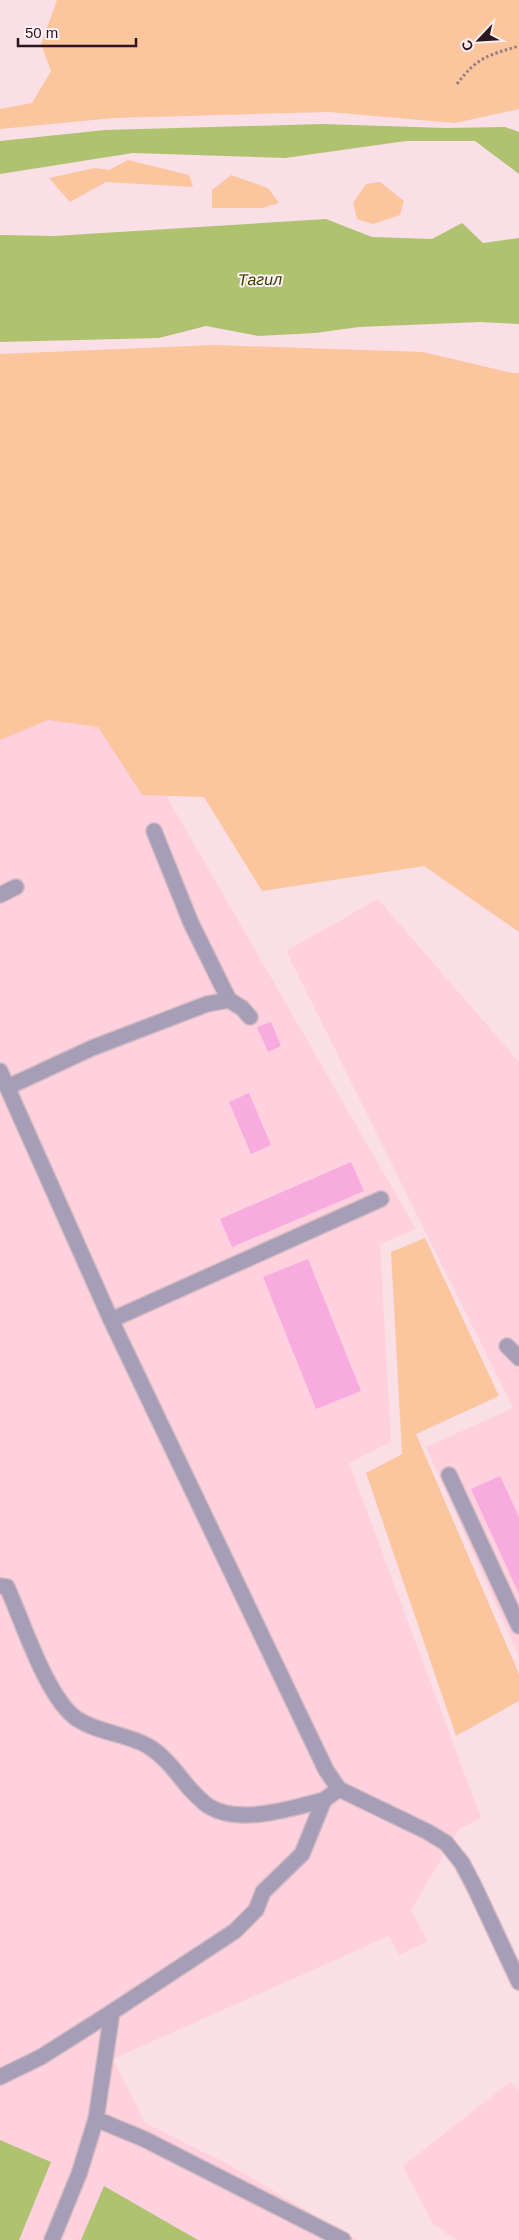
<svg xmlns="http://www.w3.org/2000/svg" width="519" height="2240" viewBox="0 0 519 2240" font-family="Arial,sans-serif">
  <rect width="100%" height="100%" fill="#fbdfe7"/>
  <g fill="#ffd1de">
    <polygon points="0,658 129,731 416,1229 380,1244 391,1442 349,1463 481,1818 459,1829 411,1910 428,1941 399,1955 389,1936 113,2059 145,2123 228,2164 357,2240 0,2240"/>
    <polygon points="378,899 519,1062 519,1657 426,1447 513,1408 286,951"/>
    <polygon points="510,2082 519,2090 519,2240 456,2240 433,2224 403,2166"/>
  </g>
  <g fill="#fbc69d">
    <polygon points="57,0 519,0 519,109 455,123 329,112 114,118 0,129 0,109 32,103 51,71 41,44"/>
    <polygon points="128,160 189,175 193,187 106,182 70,202 49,178 95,168 109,170"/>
    <polygon points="231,175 268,188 279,203 262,208 212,208 212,190"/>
    <polygon points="380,182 404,201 400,215 373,224 357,219 353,203 366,184"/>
    <polygon points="214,345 423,352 512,373 519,373 519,932 424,866 262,891 204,797 142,795 98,727 48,720 0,740 0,354"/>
    <polygon points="425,1238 499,1396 416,1434 519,1674 519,1701 456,1736 366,1473 402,1454 391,1252"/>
  </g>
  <g fill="#afc26f">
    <polygon points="322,124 446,128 505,127 519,132 519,174 475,141 406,141 285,158 133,153 0,174 0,141 105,130"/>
    <polygon points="326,219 372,237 432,239 462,223 483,243 519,238 519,324 480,322 359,327 315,333 258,336 206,326 159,338 0,342 0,235 54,236"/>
    <polygon points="0,2140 51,2162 19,2240 0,2240"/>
    <polygon points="104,2186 198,2240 81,2240"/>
  </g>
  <g fill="#f7abde">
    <polygon points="271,1022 281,1046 268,1052 257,1027"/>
    <polygon points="249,1093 271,1145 251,1154 229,1102"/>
    <polygon points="351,1162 364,1191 232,1247 220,1219"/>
    <polygon points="308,1259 361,1391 316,1409 263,1277"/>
    <polygon points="500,1476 519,1517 519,1594 471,1489"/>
  </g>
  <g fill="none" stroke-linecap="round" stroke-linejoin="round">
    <g stroke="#d6bbc3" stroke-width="18">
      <g id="minor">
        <polyline points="154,831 191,923 229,1000"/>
        <polyline points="0,895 16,887"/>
        <polyline points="0,1071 111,1320 326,1770 339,1789 428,1832 446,1843 462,1863 475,1888 519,1982"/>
        <polyline points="8,1087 92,1048 207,1004 229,1000 242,1008 250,1017"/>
        <polyline points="111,1320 381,1199"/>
        <polyline points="507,1346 519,1358"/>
        <polyline points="449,1475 519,1626"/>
        <path d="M0,1586l7,1c16,35 40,112 70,132 22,14 50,15 71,27 18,11 29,28 42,43 6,6 13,14 20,18 30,18 83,1 114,-7"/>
        <polyline points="0,2077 41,2057 112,2012"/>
        <polyline points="96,2119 144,2139 343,2240"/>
        <polyline points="52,2240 79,2174 96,2119 112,2012 235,1931 256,1910 263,1892 302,1854 324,1800 339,1789"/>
      </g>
    </g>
    <path stroke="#977d85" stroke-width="3" stroke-dasharray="2.5 2.5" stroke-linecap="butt" d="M457,84c20,-27 32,-29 62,-38"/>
    <use href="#minor" stroke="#a59eb6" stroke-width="15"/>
  </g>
  <g text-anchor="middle" stroke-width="4" stroke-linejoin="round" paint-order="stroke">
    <g font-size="16" font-style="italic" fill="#353f00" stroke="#fff1f4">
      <text transform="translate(260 279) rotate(-1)" y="6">Тагил</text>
    </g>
  </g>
  <g transform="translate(479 40) rotate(245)" stroke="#fff1f4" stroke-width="4" paint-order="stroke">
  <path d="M0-4L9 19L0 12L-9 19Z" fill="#2d151d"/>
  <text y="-8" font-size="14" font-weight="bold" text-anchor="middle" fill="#2d151d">С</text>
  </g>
  <path d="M18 38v8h118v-8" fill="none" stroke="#2d151d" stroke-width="2.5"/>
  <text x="25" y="38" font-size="15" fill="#2d151d" stroke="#fff1f4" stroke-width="4" paint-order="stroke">50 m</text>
</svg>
